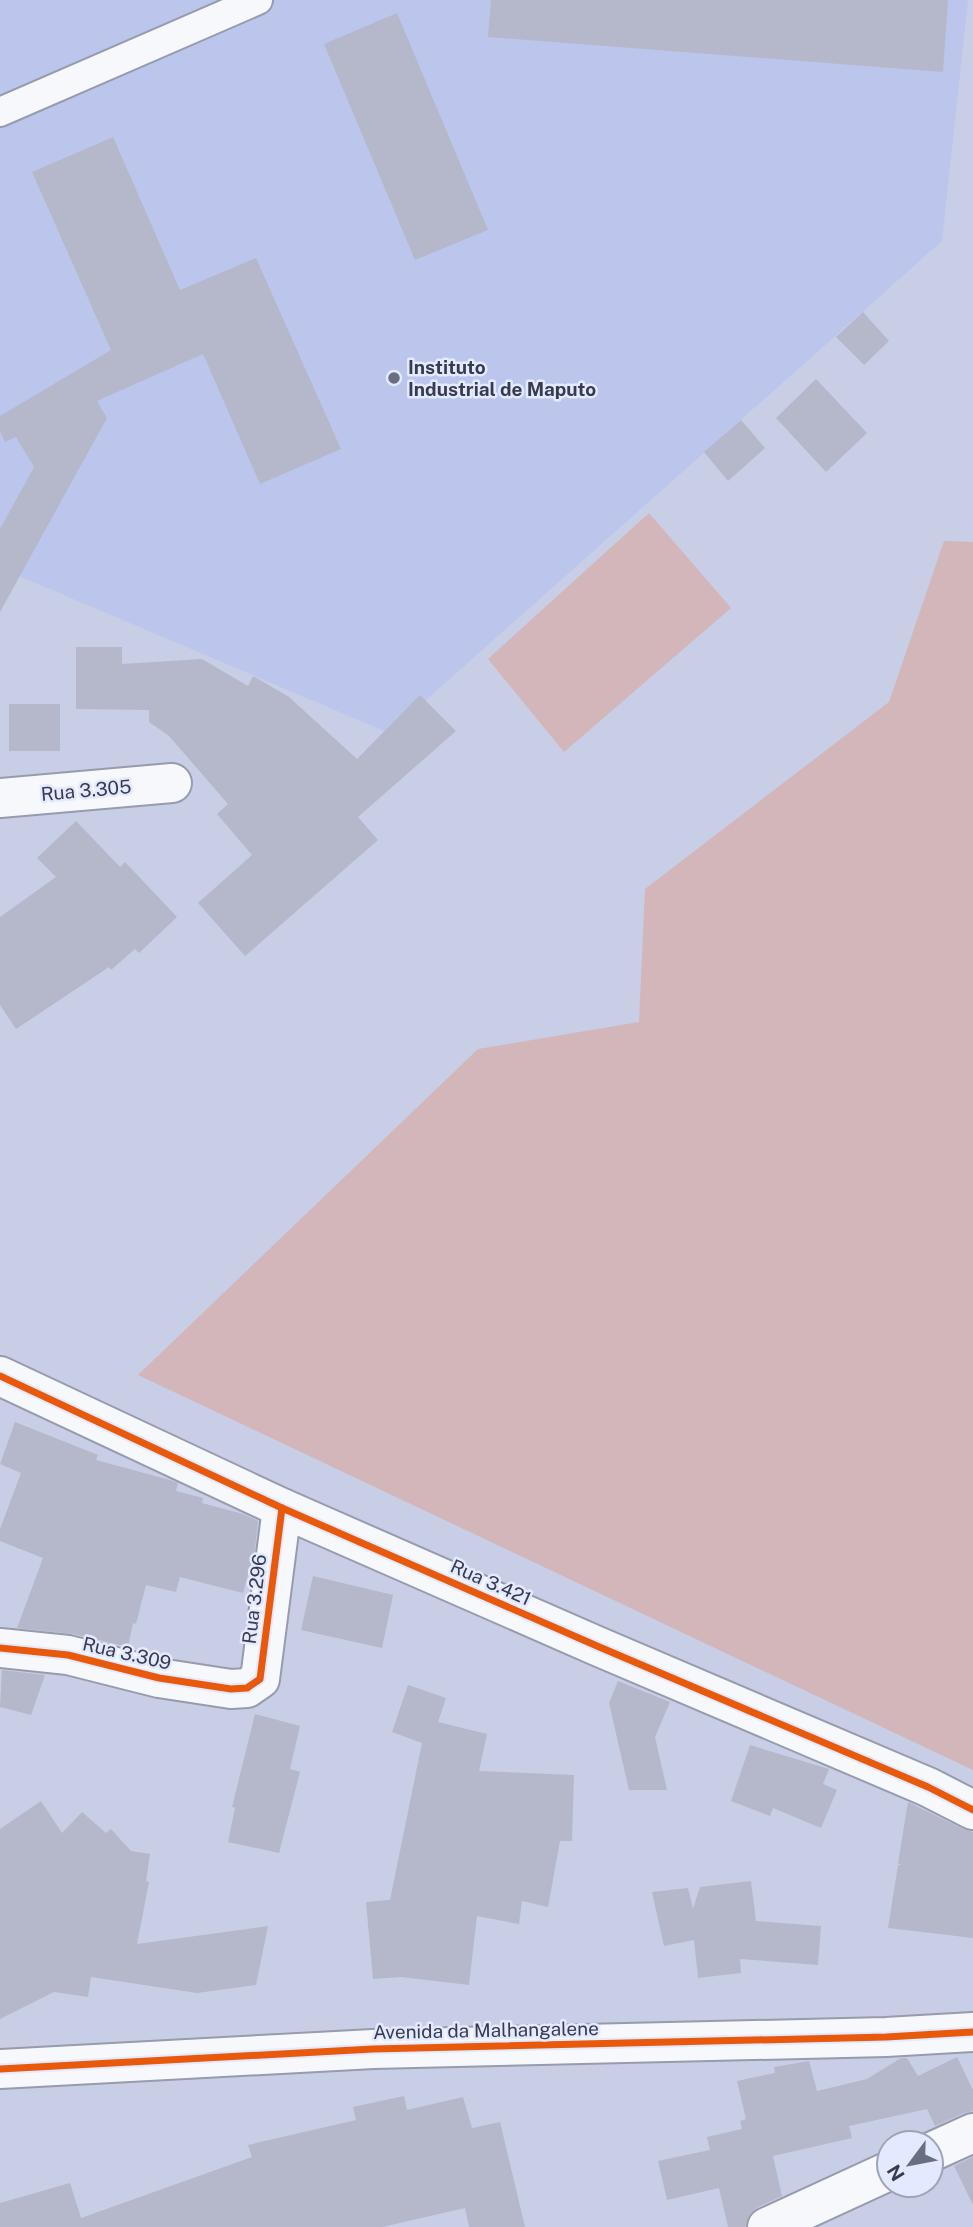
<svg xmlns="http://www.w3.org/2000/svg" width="973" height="2227" viewBox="0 0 973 2227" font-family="'Public Sans',sans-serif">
  <rect width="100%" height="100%" fill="#c8cee5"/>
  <polygon fill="#bcc6ec" points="0,0 968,0 942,241 389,733 0,568"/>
  <g fill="#d2b6b9">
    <polygon points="649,513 731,608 564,752 488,659"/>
    <polygon points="944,541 973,542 973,1770 138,1375 478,1049 639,1022 645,889 889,702"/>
  </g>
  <g fill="#b4b8ca">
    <polygon points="491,0 948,0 943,72 488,37"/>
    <polygon points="397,13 488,230 415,260 324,44"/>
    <polygon points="113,137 180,290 256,258 341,449 260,484 203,354 97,401 107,418 0,612 0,529 34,467 16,437 5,442 0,431 0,416 111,350 32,172"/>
    <polygon points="863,312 889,341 864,365 836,337"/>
    <polygon points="816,379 867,433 826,472 776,418"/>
    <polygon points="741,420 765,448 728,481 704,452"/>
    <polygon points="76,647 122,647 122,664 202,659 248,686 253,676 289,697 357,759 420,695 456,731 358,817 378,840 245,956 198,903 252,855 217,814 228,804 169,736 149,722 149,710 76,709"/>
    <rect x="9" y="704" width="51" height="47"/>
    <polygon points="76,821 120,867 125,862 177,917 139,953 135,949 111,970 109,967 16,1029 0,1005 0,917 56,877 37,858"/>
    <polygon points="15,1422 98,1455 96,1460 170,1480 178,1483 176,1491 203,1498 202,1503 243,1514 258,1521 255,1549 243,1593 180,1577 176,1592 146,1585 136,1624 133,1623 128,1647 73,1634 17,1628 43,1558 0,1541 0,1529 21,1473 0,1464"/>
    <polygon points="313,1576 393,1595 382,1648 301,1630"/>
    <polygon points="2,1670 45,1675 31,1715 0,1707"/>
    <polygon points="618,1681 670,1702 655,1737 667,1790 629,1790 609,1703"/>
    <polygon points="408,1685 446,1698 438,1722 487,1734 479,1771 574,1775 572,1841 560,1841 548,1907 522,1901 519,1924 477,1916 469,1985 401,1977 373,1979 366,1902 390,1900 422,1743 392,1732"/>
    <polygon points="255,1714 300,1726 290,1769 300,1772 279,1853 228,1842 235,1808 232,1807"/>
    <polygon points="750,1745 829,1769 823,1784 837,1790 821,1828 773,1808 770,1816 731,1801"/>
    <polygon points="41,1801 62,1833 82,1812 106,1833 111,1829 131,1851 150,1854 146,1881 149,1882 137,1944 268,1926 256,1985 197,1993 91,1977 88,1997 54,1992 0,2019 0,1829"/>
    <polygon points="908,1802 963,1829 973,1832 973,1938 888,1928 898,1865 901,1865 898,1863"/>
    <polygon points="751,1881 756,1921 821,1926 818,1965 740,1959 741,1973 698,1978 694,1940 664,1946 652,1892 688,1888 693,1909 700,1887"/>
    <polygon points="957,2057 973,2090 973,2111 964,2113 935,2126 927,2109 849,2126 852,2138 773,2156 782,2196 758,2207 750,2214 745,2227 728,2227 719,2188 667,2200 658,2161 710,2150 707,2137 742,2129 740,2121 746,2119 737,2081 775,2073 774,2067 809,2061 817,2091 867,2079 901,2058 907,2058 918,2076"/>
    <polygon points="404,2096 407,2110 463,2097 472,2128 500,2122 525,2227 469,2227 465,2208 382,2227 0,2227 0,2203 70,2183 81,2218 252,2157 248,2145 356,2120 353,2107"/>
    <polygon points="973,2157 973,2205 954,2166"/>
  </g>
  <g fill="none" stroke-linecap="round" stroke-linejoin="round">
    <g stroke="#969bad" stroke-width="32">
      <polyline id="service" points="0,112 258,0"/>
    </g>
    <g stroke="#969bad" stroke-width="42">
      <g id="minor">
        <polyline points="0,798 172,783"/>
        <polyline points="0,1376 282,1508 597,1646 928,1787 973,1810"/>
        <polyline points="0,1648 68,1655 159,1678 231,1689 247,1688 260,1679 282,1508"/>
        <polyline points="0,2069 373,2049 886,2037 973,2032"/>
        <polyline points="931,2152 973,2133"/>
        <polyline points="767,2227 889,2171"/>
      </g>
    </g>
    <use href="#service" stroke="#f7f8fb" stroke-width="28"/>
    <use href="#minor" stroke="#f7f8fb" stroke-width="38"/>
    <g stroke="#e3e9ff" stroke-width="11">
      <g id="cycleway">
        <polyline points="0,1376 282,1508 597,1646 928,1787 973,1810"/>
        <polyline points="0,1648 68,1655 159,1678 231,1689 247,1688 260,1679 282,1508"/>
        <polyline points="0,2069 373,2049 886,2037 973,2032"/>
      </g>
    </g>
    <use href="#cycleway" stroke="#e8590c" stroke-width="7"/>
  </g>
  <circle fill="#6a6e82" stroke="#e3e9ff" stroke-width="2.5" cx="394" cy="378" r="7"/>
  <g text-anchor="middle" stroke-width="5" stroke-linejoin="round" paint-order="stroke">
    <g font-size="19" font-weight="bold" fill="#373b4c" stroke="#e3e9ff" text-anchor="start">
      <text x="408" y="374">Instituto<tspan x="408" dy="22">Industrial de Maputo</tspan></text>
    </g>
    <g font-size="19" fill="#373b4c" stroke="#e3e9ff">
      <text transform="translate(86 790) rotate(-5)" y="7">Rua 3.305</text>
      <text transform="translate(491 1582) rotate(24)" y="7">Rua 3.421</text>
      <text transform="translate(254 1599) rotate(-83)" y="7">Rua 3.296</text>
      <text transform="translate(127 1653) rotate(13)" y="7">Rua 3.309</text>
      <text transform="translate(486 2030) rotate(-1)" y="7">Avenida da Malhangalene</text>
    </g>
  </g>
  <g transform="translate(910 2164) rotate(238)"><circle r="33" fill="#e3e9ff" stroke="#9ea3b7" stroke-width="2"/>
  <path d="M0-5L12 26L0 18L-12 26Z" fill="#6a6e82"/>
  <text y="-10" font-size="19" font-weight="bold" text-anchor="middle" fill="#373b4c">N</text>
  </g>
</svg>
